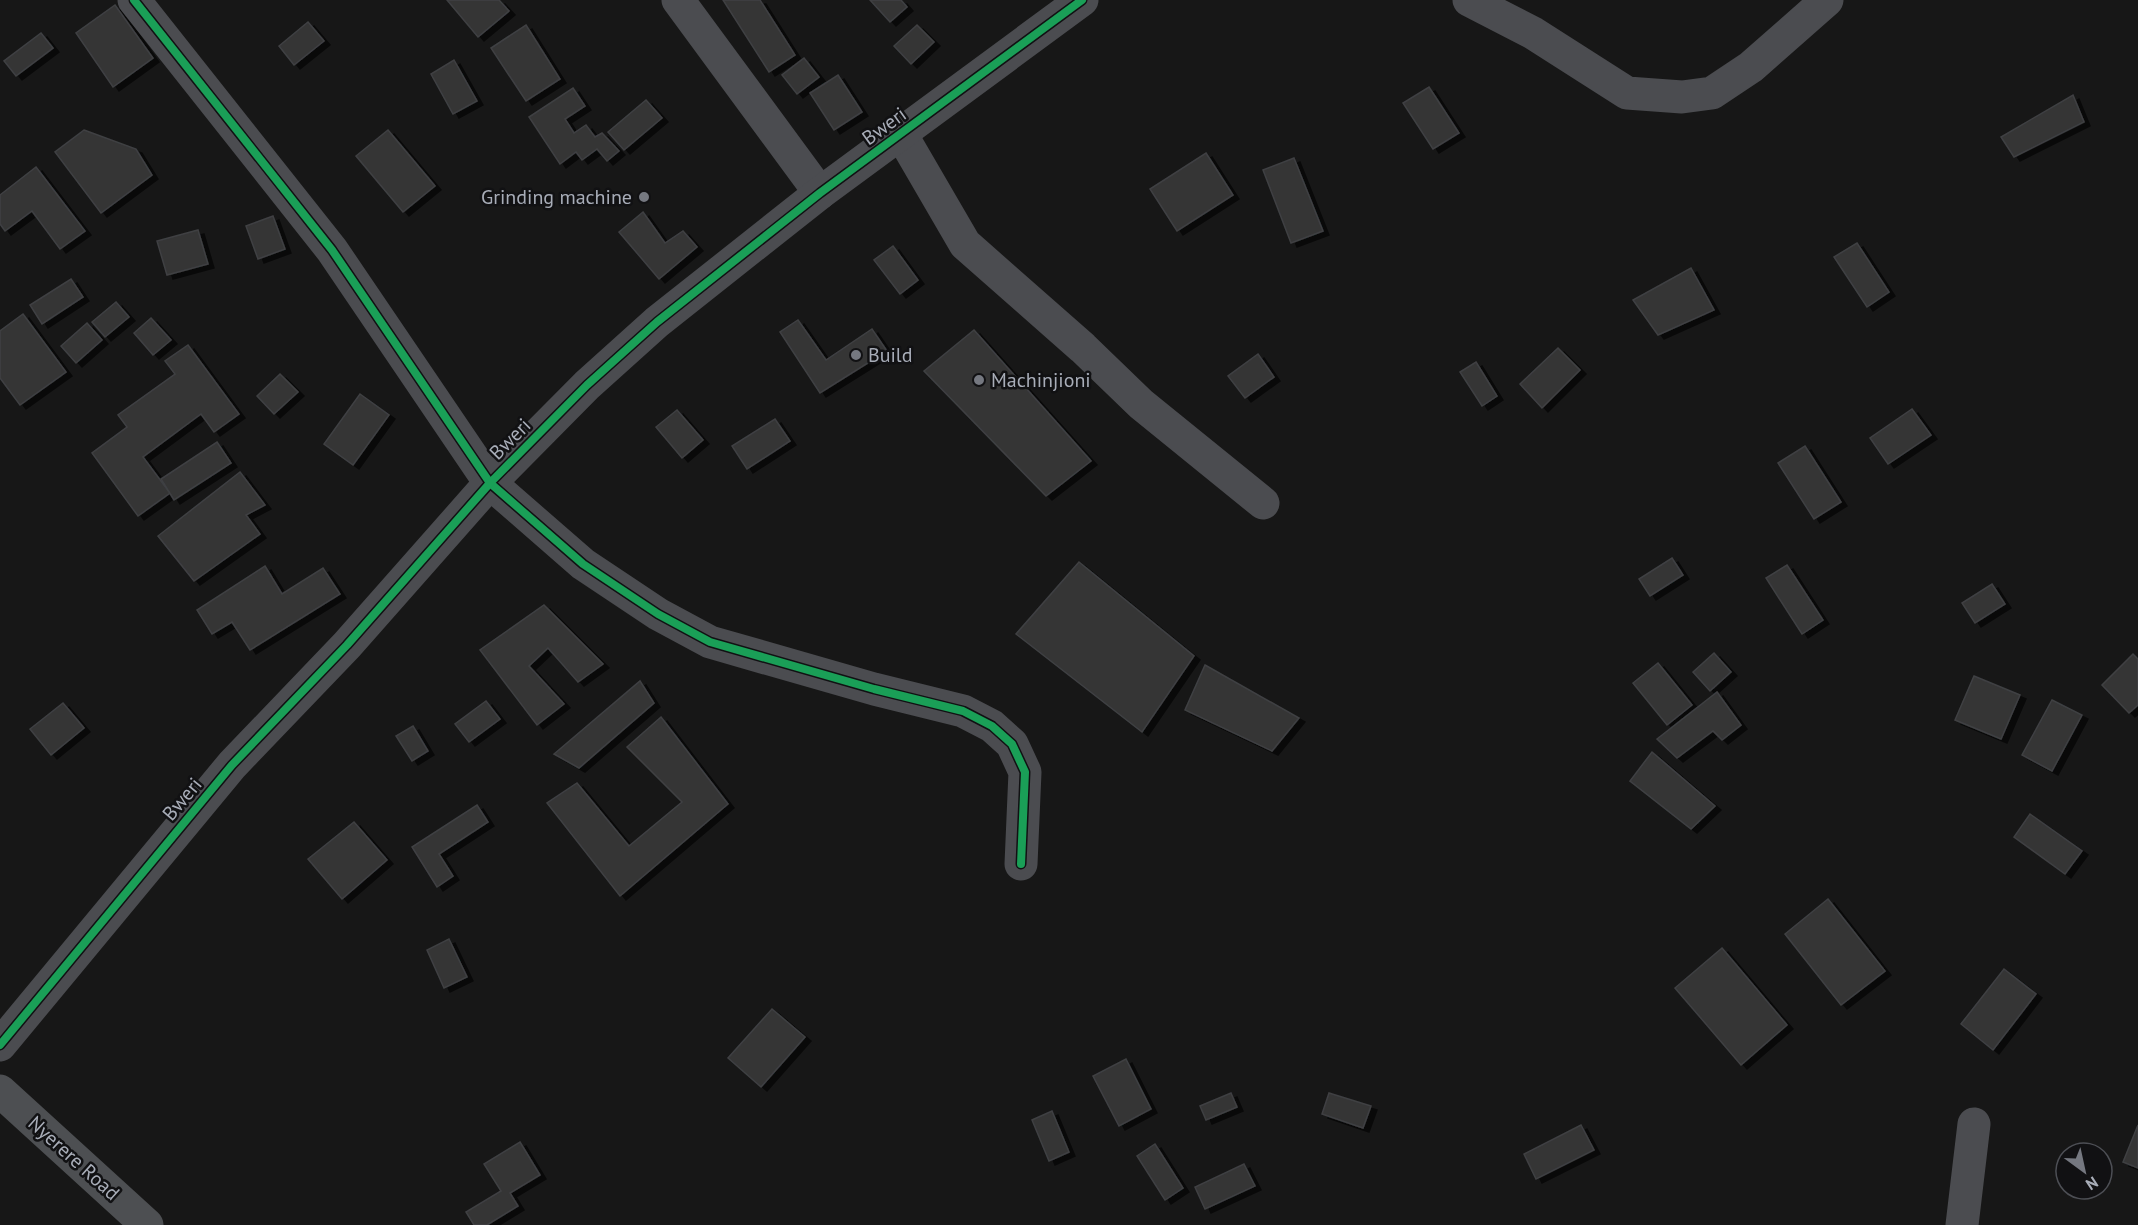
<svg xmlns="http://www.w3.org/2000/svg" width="2138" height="1225" viewBox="0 0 2138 1225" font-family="'PT Sans',sans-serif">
  <defs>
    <filter id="shadow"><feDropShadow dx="6" dy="4" stdDeviation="0" flood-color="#0009"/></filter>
  </defs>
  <rect width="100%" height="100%" fill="#171717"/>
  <g fill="#353536" stroke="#3f4043" stroke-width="1.5" filter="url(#shadow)">
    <polygon points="447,0 499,0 509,11 478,37"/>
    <polygon points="723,0 760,0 795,55 769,72"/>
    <polygon points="870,0 901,0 907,7 890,22"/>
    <polygon points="115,5 153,58 113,87 76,33"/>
    <polygon points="308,22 324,41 294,65 279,46"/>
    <polygon points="526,25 560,79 526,101 491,48"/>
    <polygon points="917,25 934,42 911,64 894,46"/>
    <polygon points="41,33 53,48 16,76 4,61"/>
    <polygon points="804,58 819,77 797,94 782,75"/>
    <polygon points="454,60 477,101 453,114 431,74"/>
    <polygon points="838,75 862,112 834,130 810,93"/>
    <polygon points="1429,87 1459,133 1433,149 1403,103"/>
    <polygon points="573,88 585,106 565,119 574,133 586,125 595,137 602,133 619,151 607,161 597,149 582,160 576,152 560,164 529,117"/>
    <polygon points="2073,95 2084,122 2014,157 2001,137"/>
    <polygon points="646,100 662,118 624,150 608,132"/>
    <polygon points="84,130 136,149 152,175 101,213 55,152"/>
    <polygon points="388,130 435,186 403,212 356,156"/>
    <polygon points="1206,153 1233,195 1177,231 1150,189"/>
    <polygon points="1294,158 1323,231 1291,243 1263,170"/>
    <polygon points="36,167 85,231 60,249 32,211 5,231 0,224 0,195"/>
    <polygon points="643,212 665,243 683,231 697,247 659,279 619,232"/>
    <polygon points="273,216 285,249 258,259 246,226"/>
    <polygon points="198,230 208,264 167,275 157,241"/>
    <polygon points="1857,243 1889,292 1867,307 1834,257"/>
    <polygon points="893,246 918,280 900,294 874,260"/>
    <polygon points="1691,268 1714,310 1658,335 1633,300"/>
    <polygon points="71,279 83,297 42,324 30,305"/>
    <polygon points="116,302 129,317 105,337 92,322"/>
    <polygon points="23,314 66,372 20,405 0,378 0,331"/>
    <polygon points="151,318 171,340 153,355 134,333"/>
    <polygon points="798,320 826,360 872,329 887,351 820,393 780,332"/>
    <polygon points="87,323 102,340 76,363 61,346"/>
    <polygon points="974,330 1091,461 1046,496 924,371"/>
    <polygon points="188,345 239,414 214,432 201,414 143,457 170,493 138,516 92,453 127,427 118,415 175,374 165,361"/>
    <polygon points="1558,348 1580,370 1542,408 1520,384"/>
    <polygon points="1258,354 1274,377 1245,398 1228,376"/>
    <polygon points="1476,362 1497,396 1482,406 1460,372"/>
    <polygon points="280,374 298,392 274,414 257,396"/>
    <polygon points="360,394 389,415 353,465 324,444"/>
    <polygon points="1912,409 1931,435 1888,464 1870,438"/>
    <polygon points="677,410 703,440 682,458 656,427"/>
    <polygon points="775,419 790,441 747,469 732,446"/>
    <polygon points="217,442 231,463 174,500 161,479"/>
    <polygon points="1805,446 1841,502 1814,519 1778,463"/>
    <polygon points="240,472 265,505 246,515 260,534 194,581 158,536"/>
    <polygon points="1672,558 1683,575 1650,596 1639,579"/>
    <polygon points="1079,562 1194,656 1142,732 1016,634"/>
    <polygon points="1787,565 1823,620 1802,634 1766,578"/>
    <polygon points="265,566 282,594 323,568 340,594 250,650 232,622 212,634 197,610"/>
    <polygon points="1992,584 2005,604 1975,623 1962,603"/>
    <polygon points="544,605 603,664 578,682 548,648 529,666 564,704 537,725 480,650"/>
    <polygon points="1714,653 1731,672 1710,691 1693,672"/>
    <polygon points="2133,654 2138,659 2138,705 2129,713 2102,685"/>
    <polygon points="1658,663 1692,705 1667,725 1633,683"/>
    <polygon points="1205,665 1299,718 1272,751 1185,710"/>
    <polygon points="1974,676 2020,695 2001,739 1955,720"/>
    <polygon points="640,681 654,703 579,768 554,754"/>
    <polygon points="1717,692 1741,725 1722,740 1713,731 1677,758 1657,739"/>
    <polygon points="2052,700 2082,715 2052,771 2022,755"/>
    <polygon points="486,701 500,719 469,742 455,724"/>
    <polygon points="63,703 84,728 51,755 30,729"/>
    <polygon points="661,717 728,804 620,896 547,803 577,783 629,846 682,802 627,747"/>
    <polygon points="413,726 428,751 412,761 396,736"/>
    <polygon points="1652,752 1715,806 1691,829 1630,781"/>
    <polygon points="477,805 488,822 439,854 453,876 437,887 412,847"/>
    <polygon points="2030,814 2082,851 2065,874 2014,837"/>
    <polygon points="354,822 387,860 342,899 308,859"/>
    <polygon points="1828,899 1885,971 1841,1005 1785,934"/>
    <polygon points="449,939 467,977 444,988 427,950"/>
    <polygon points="1722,948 1787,1025 1741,1065 1675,988"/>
    <polygon points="2004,969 2036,994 1993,1050 1961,1024"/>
    <polygon points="772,1009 805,1037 761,1087 728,1058"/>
    <polygon points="1126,1059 1151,1109 1119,1126 1093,1076"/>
    <polygon points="1231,1093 1237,1107 1206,1120 1200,1106"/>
    <polygon points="1329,1093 1371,1106 1363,1128 1322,1114"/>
    <polygon points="1052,1111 1069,1152 1049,1161 1032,1120"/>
    <polygon points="1581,1125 1594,1150 1536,1179 1524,1154"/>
    <polygon points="2138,1125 2138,1168 2123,1162"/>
    <polygon points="520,1142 540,1175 510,1193 518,1206 487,1225 474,1225 466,1212 501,1191 484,1164"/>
    <polygon points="1155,1144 1183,1188 1165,1200 1137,1156"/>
    <polygon points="1244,1164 1255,1186 1205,1209 1195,1187"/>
  </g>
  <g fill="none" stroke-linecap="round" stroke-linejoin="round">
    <g stroke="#4b4c50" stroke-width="33">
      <polyline points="134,0 332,250 490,483 583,564 658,614 710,642 874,689 963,711 992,726 1012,744 1025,772 1021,864"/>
      <polyline points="678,0 820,193"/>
      <polyline points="1469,0 1533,33 1627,93 1682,97 1712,93 1751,67 1827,0"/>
      <polyline points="901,134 965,244 1083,348 1141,404 1263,503"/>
      <polyline points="0,1045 232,765 347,645 490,483 587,385 657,322 820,193 1082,0"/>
      <polyline points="1962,1225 1974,1124"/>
    </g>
    <polyline stroke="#4d4f52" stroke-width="33" points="0,1091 147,1225"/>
    <g stroke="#111113" stroke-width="11">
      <g id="cycleway">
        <polyline points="134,0 332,250 490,483 583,564 658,614 710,642 874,689 963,711 992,726 1012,744 1025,772 1021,864"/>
        <polyline points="0,1045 232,765 347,645 490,483 587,385 657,322 820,193 1082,0"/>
      </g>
    </g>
    <use href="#cycleway" stroke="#1a9f57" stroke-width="8"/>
  </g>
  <g fill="#757880" stroke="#111113" stroke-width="2">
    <circle cx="644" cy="197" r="6"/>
    <circle cx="856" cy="355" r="6"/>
    <circle cx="979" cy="380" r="6"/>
  </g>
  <g text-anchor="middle" stroke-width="5" stroke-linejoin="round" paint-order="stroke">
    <g font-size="20" fill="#a8adb8" stroke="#111113">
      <text transform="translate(884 126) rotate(-36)" y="7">Bweri</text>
      <text transform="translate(510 439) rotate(-45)" y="7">Bweri</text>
      <text transform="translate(182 799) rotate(-50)" y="7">Bweri</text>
      <text transform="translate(74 1158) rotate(42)" y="7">Nyerere Road</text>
    </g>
    <g font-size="20" fill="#a8adb8" stroke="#111113" text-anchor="start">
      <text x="632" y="204" text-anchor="end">Grinding machine</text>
      <text x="868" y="362">Build</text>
      <text x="991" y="387">Machinjioni</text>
    </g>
  </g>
  <g transform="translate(2084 1171) rotate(147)"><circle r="28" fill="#111113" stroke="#4d4f55" stroke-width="1.5"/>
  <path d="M0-4.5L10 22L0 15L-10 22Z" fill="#757880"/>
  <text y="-9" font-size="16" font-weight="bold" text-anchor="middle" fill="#a8adb8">N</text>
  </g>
</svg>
